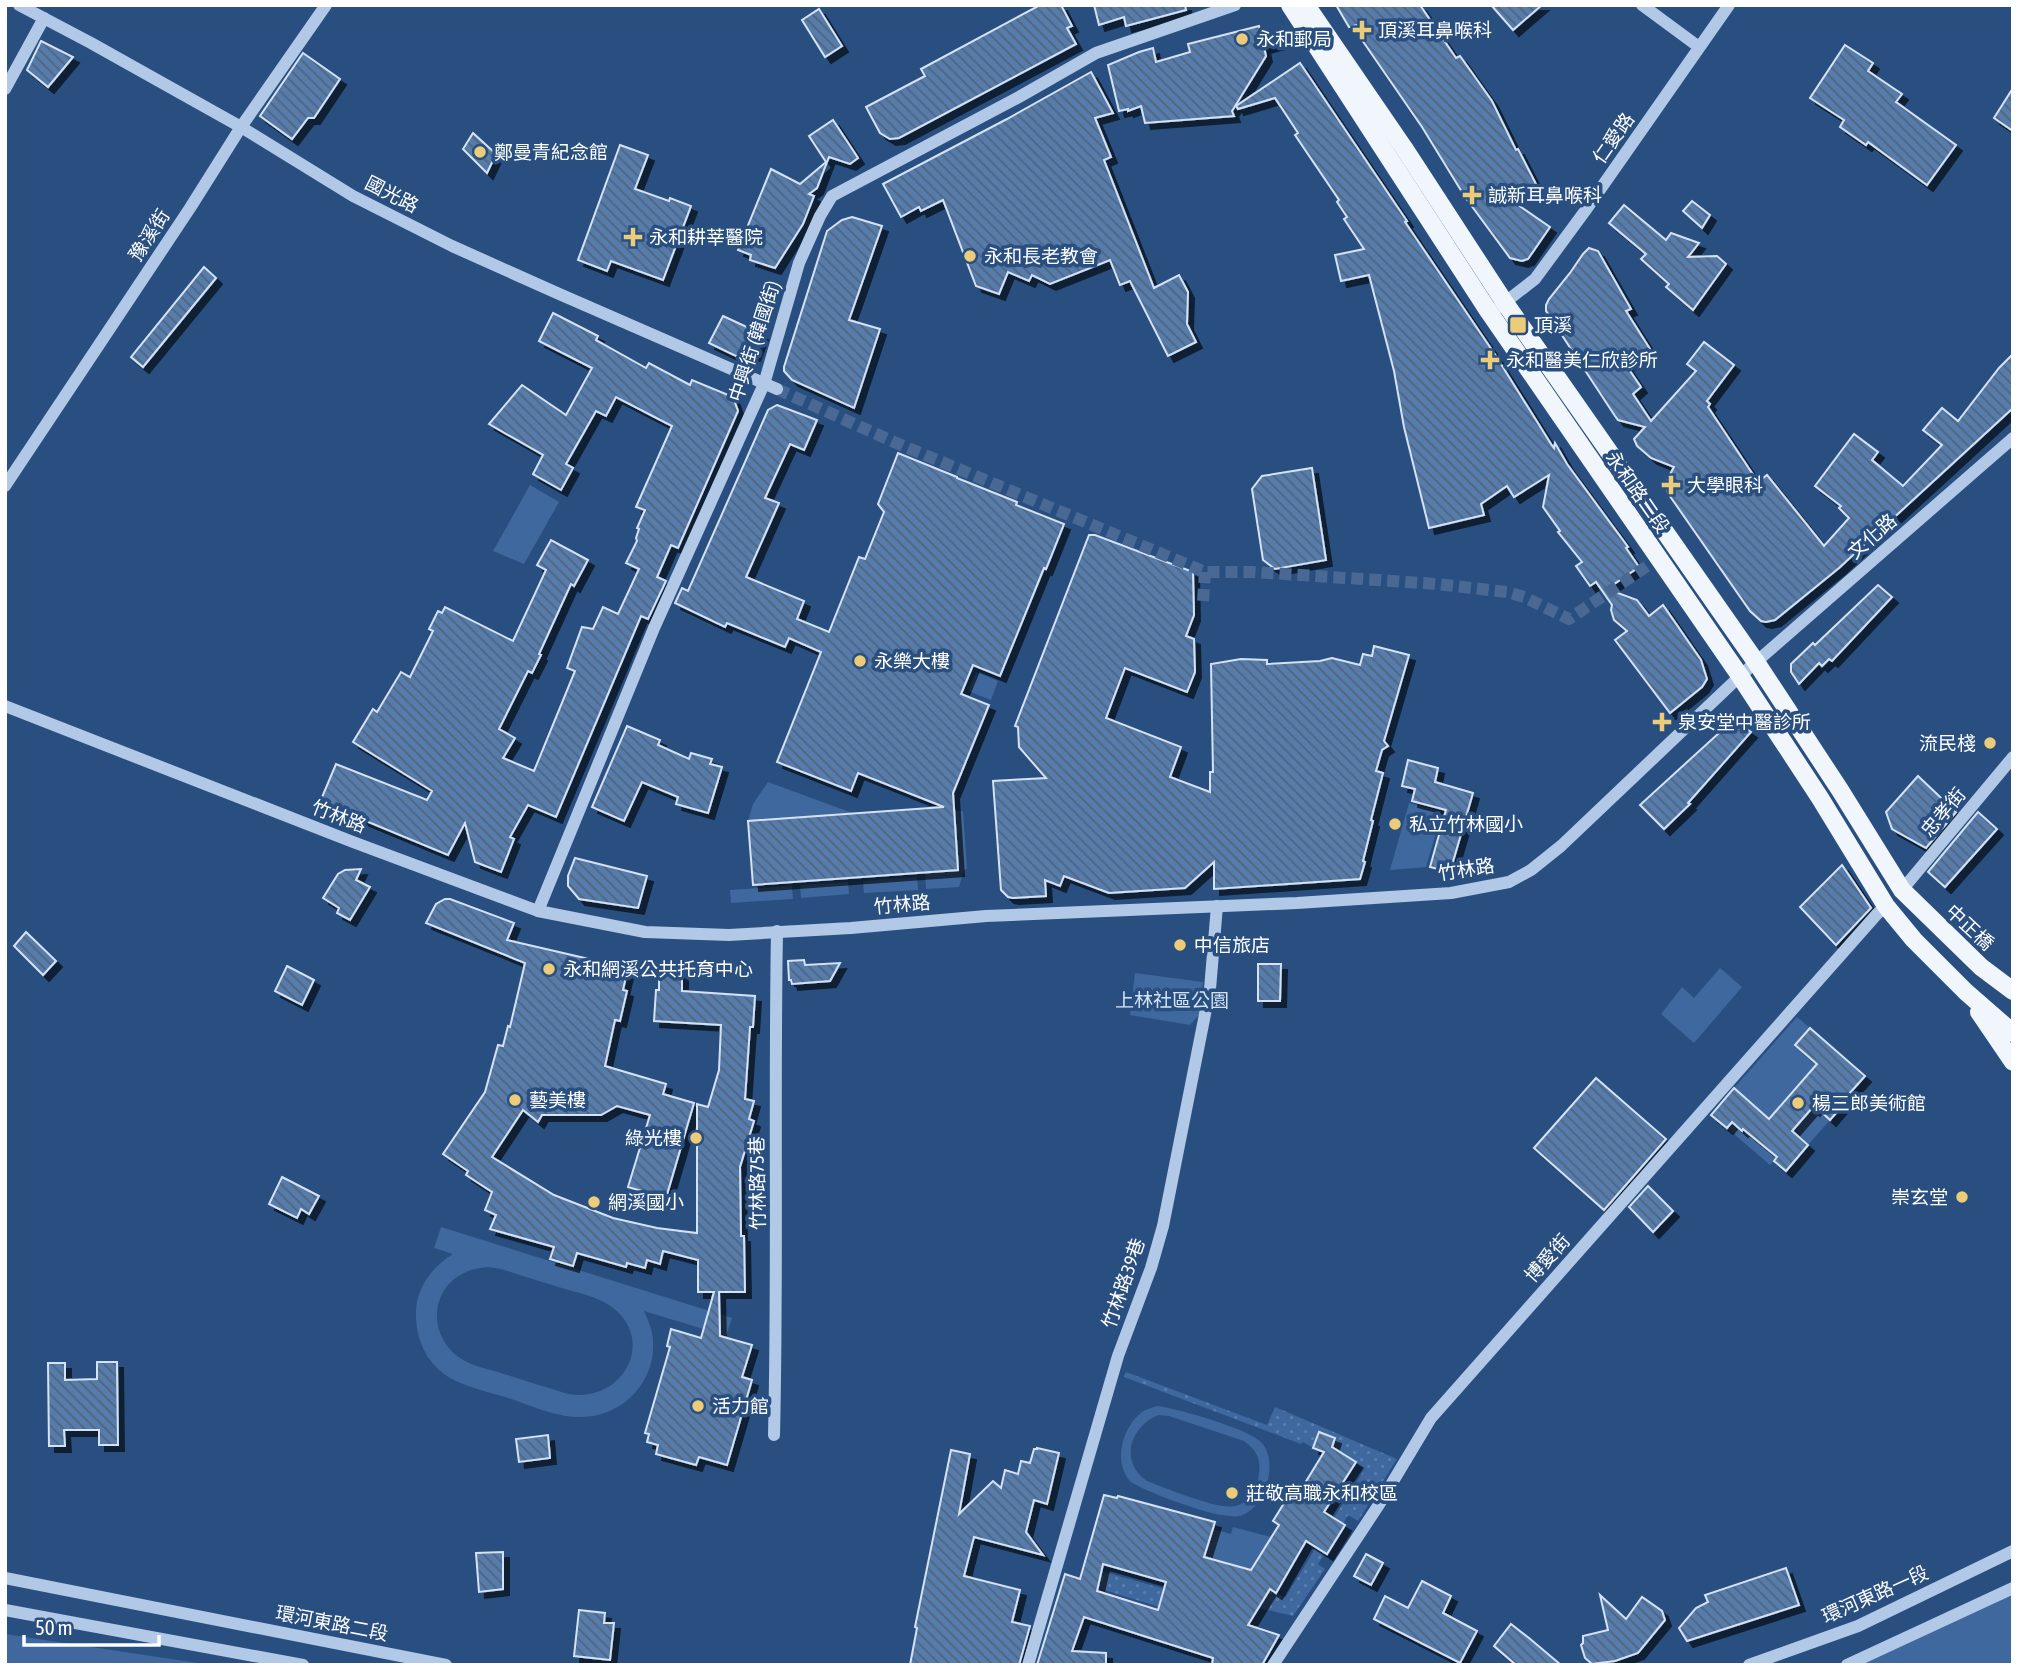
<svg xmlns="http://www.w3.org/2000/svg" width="2018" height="1670" viewBox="0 0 2018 1670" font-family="'Asap Condensed','Noto Sans TC',sans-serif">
  <defs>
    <pattern id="grass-dots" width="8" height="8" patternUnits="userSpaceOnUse" patternTransform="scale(1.75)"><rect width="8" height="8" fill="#3e689e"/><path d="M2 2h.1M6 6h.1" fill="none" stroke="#5b7fad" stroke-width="1.8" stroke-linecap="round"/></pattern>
    <pattern id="building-back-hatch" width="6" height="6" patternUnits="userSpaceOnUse" patternTransform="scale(1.75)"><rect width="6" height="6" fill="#567bab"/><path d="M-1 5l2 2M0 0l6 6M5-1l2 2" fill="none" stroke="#51647c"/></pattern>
    <filter id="shadow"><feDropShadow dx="6" dy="6" stdDeviation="0" flood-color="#0009"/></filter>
  </defs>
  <rect width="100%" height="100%" fill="#294f81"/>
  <g fill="url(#grass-dots)">
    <polygon points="1126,1372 1267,1425 1275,1407 1397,1459 1358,1521 1348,1515 1343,1524 1334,1518 1365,1468 1332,1447 1335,1438 1319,1432 1313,1448 1303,1442 1301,1444 1124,1377"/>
    <polygon points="1316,1547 1325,1553 1318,1564 1325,1569 1293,1616 1259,1608 1270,1589 1285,1598"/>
    <polygon points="1101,1571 1179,1593 1159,1607 1095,1587"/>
  </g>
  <g fill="#3e689e" fill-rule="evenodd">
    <polygon points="530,485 559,502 524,564 493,551"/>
    <polygon points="976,672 998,681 991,700 968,691"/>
    <polygon points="768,782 855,814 748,821 753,804"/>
    <polygon points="1409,803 1442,812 1426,867 1390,870"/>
    <polygon points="954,811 963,811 967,869 964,870 959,887 926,889 925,872 958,870"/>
    <polygon points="917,877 918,890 864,893 863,881"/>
    <polygon points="848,882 849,894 801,898 800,885"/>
    <polygon points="792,886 793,899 731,903 730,890"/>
    <polygon points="1720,968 1742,987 1694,1043 1661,1014 1682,987 1694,998"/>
    <polygon points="1135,973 1203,982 1200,1014 1190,1025 1130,1015"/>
    <polygon points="1797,1017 1810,1028 1797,1042 1798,1047 1817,1064 1753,1137 1769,1151 1779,1140 1786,1146 1770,1165 1727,1128 1732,1122 1742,1130 1759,1111 1734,1088"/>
    <polygon points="1816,1107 1830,1120 1808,1145 1789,1129 1808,1110 1809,1111"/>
    <path d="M441,1227l291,91 -6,18 -82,-25c4,10 9,19 9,30 3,41 -31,76 -71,76 -26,1 -54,-13 -77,-20 -23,-7 -51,-12 -68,-29 -16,-16 -22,-37 -21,-59 2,-23 17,-43 37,-55l-19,-6zM489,1267l12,2c22,7 45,14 67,21 15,4 33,8 45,18 43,33 10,95 -45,86 -22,-7 -45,-14 -67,-21 -14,-4 -29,-7 -41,-15 -20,-13 -29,-40 -19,-62 9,-19 27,-28 48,-29z"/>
    <path d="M1157,1406c19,2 93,23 105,37 17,20 3,66 -22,73 -5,1 -12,0 -17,-1 -13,0 -87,-26 -94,-35 -16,-20 -6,-54 13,-68 4,-3 10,-4 15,-6zM1158,1415l11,1 75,25c12,9 17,17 15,32 -1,13 -10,31 -24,33 -18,4 -69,-18 -88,-25 -28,-19 -17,-54 11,-66z"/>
    <polygon points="1233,1527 1271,1537 1251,1570 1204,1557 1213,1529 1231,1534"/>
    <polygon points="2013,1588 2013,1665 1842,1665"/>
    <polygon points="5,1634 211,1665 5,1665"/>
  </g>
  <g fill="url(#building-back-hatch)" stroke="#d4e2f5" stroke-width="2" fill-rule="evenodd" filter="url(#shadow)">
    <polygon points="1040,5 1061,5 1072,26 1067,28 1076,44 899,138 890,139 880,133 866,107 925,76 921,69"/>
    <polygon points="1094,5 1185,5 1186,10 1126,26 1124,17 1099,25"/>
    <polygon points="1336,5 1420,5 1456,58 1460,56 1492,101 1516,150 1518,149 1536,184 1508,198 1550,227 1528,259 1522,261 1510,258 1465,197 1422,127 1353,27 1357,25 1349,27"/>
    <polygon points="1491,5 1542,5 1513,30"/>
    <polygon points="819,9 842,46 825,57 802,20"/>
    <polygon points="1259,26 1261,33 1291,40 1264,47 1266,56 1232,111 1234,116 1145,123 1141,106 1128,111 1128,109 1119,111 1108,65 1139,52 1153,48 1156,62 1190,52 1188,44"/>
    <polygon points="41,41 73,57 48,87 27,70"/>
    <polygon points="1845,45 1873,63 1868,71 1902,94 1896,102 1956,145 1927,185 1868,142 1866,145 1840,127 1844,120 1810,98"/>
    <polygon points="303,53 340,79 314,118 308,118 292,139 260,116"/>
    <polygon points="1300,63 1407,221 1405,222 1494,353 1551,444 1554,448 1555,443 1567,464 1628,547 1626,548 1639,567 1607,589 1637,600 1649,616 1663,605 1701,660 1707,679 1702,687 1670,713 1615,640 1627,631 1614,620 1611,610 1612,605 1596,582 1590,586 1576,566 1582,562 1558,532 1560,531 1543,507 1549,475 1514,497 1507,486 1481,504 1484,515 1429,528 1404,427 1394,371 1369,275 1341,281 1335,255 1364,249 1344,219 1347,217 1337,202 1339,200 1295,135 1298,133 1275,98 1238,109 1236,106"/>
    <polygon points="1091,72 1113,113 1095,118 1111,157 1104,160 1154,288 1179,275 1188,292 1187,324 1196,342 1168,356 1130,281 1120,285 1110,260 1050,284 1032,275 1029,281 1008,272 999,294 976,286 943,200 921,211 919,207 901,217 883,184 1007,119"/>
    <polygon points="2013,88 2013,131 1994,118"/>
    <polygon points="833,120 858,158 850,164 829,157 817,188 809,194 814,196 803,224 775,268 750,260 751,255 738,250 771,169 800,184 826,162 809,136"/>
    <polygon points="473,133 496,154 487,173 463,149"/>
    <polygon points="620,145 648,155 635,189 669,201 670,198 691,206 663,280 611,261 607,271 578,260"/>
    <polygon points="1692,201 1710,215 1702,228 1683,211"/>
    <polygon points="1624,205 1666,240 1671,233 1699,243 1688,257 1717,256 1726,264 1693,310 1666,287 1669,284 1641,259 1646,254 1609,223"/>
    <polygon points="852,217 882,226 849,320 880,329 854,408 792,380 784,371 784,367 827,231 842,220"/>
    <polygon points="1589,248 1598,251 1631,309 1626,311 1650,349 1626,365 1641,387 1633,394 1651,421 1696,371 1687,364 1704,342 1734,365 1707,401 1710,404 1708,407 1758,482 1767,475 1824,546 1849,518 1839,508 1841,506 1815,486 1854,434 1878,452 1872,460 1903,486 1942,445 1923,430 1942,408 1958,421 1999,368 2013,354 2013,408 1839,568 1775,620 1766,622 1761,621 1750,611 1667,492 1667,480 1674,467 1651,458 1637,446 1634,439 1645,427 1618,420 1615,416 1546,311 1546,305 1549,299 1570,273 1583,254"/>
    <polygon points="204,267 216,278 143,367 131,357"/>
    <polygon points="553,313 598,336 596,340 646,368 649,363 690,385 692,380 733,397 738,411 678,548 671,545 657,577 666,581 648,619 641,616 556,817 528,805 510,837 514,839 501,872 475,862 465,823 448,855 320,802 336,764 427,800 432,791 353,742 373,709 377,712 401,672 410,677 433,631 429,629 438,611 442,613 445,607 513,641 546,570 537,565 551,540 588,560 574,586 571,584 539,654 541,655 532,673 528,671 499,729 515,738 503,758 534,771 575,671 567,668 582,627 593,629 603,607 618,614 639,569 626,563 637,541 636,538 639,529 637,528 645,510 636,507 672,426 616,397 606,416 596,411 566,464 573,468 561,490 533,474 543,455 489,424 522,385 566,415 592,368 539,341"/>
    <polygon points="723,316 762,334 754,355 740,358 709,343"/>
    <polygon points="777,405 817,420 804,450 790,444 765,498 779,503 746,577 804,601 797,619 829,632 859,557 865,559 884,512 878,504 898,453 957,477 957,478 1017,502 1016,505 1064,524 1046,569 1044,568 1000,676 973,665 961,694 989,705 953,793 958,870 753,885 748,821 944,807 858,773 851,791 777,762 821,652 789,638 785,647 727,623 725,627 675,603 682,588 688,591 768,410"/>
    <polygon points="1312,468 1326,560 1275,569 1263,560 1252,489 1262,476"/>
    <polygon points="1089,535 1095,535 1193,572 1194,615 1186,636 1194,639 1195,672 1187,692 1125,668 1106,718 1181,747 1170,777 1210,792 1210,772 1213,772 1211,664 1241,659 1267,660 1267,664 1320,661 1332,658 1360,665 1363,654 1372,656 1374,646 1409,655 1384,741 1388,746 1382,750 1376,771 1383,773 1371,820 1373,821 1363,861 1365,862 1360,879 1214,889 1214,862 1185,888 1109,893 1064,876 1060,886 1045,880 1046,896 1013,898 1008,897 1001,890 993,781 1046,778 1019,747 1018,727 1015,726"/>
    <polygon points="1878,585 1892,597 1832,661 1829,659 1822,666 1819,663 1799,684 1791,672 1791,664 1813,643 1815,645"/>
    <polygon points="1731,722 1738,723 1751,732 1688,803 1690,804 1664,829 1640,805"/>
    <polygon points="627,726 660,740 658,745 689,759 691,753 712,759 710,764 722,767 708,813 676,804 678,797 642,782 624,821 592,807"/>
    <polygon points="1408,760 1438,768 1435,782 1473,793 1450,872 1430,867 1446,810 1412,801 1415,789 1402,786"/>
    <polygon points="1918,776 1956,812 1926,848 1892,829 1886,812"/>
    <polygon points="1978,812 1997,829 1945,887 1928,872"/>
    <polygon points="575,858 647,876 638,908 579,899 568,886 568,876"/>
    <polygon points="1842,865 1871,908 1836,945 1800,907"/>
    <polygon points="361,869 356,880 370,887 350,920 337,913 339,908 323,898 338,874 345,870"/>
    <polygon points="445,899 450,899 514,923 507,940 628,968 623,990 627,991 620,1021 615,1020 605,1066 666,1084 663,1094 694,1103 666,1198 628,1187 650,1115 617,1106 601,1115 542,1115 538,1122 523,1110 492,1157 554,1195 613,1218 657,1228 697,1233 697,1104 708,1107 719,1070 721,1025 654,1021 656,990 659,990 659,967 682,967 682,991 755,996 753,1027 750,1027 745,1099 754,1101 749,1119 754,1121 740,1167 741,1236 744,1236 745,1292 719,1292 720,1336 752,1345 742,1377 752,1380 727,1465 699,1457 696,1465 656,1454 658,1445 647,1442 649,1434 645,1433 670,1347 667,1346 671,1329 701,1338 714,1292 698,1292 698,1260 663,1251 660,1264 647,1260 645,1268 627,1263 626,1267 577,1253 573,1266 550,1259 554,1247 490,1229 496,1215 485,1210 492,1192 466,1175 468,1171 443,1154 485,1092 498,1045 503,1046 508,1026 510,1027 525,963 426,923 436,904"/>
    <polygon points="26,932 56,961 43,975 14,946"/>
    <polygon points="804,960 805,965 840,963 830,981 792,984 791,980 789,980 788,961"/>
    <polygon points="1258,964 1281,964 1280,1001 1258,1001"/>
    <polygon points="287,966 314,980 302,1005 275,991"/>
    <polygon points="1810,1028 1865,1076 1840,1104 1842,1106 1830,1120 1816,1107 1814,1110 1812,1108 1792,1131 1808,1145 1786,1171 1774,1161 1777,1157 1743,1129 1742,1131 1732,1122 1727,1128 1711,1115 1734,1088 1769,1119 1817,1064 1795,1045"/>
    <polygon points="1596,1078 1666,1139 1604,1210 1534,1148"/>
    <polygon points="282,1177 319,1196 309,1214 301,1209 297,1218 269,1204"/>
    <polygon points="1648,1186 1673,1211 1653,1232 1629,1207"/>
    <polygon points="97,1362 117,1362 118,1445 99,1445 99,1430 64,1430 65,1446 49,1446 48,1363 65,1363 65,1380 97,1379"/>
    <path d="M1319,1432l16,6 -3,9 24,15 -32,50 21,13 -18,29 -21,-13 -30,52 -6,-4 -22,36 31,10 -17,30h-50l1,-7 -129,-41 -12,34 34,2v12h-69l28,-91 15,5 24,-84 13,3 1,-2 97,26 -11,35 47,13 28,-45 -6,-4 18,-29 6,4 27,-44 -11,-4zM1103,1564l63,18 -8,28 -61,-19z"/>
    <polygon points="548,1435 550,1458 519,1462 516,1439"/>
    <polygon points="1037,1448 1059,1453 1047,1504 1034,1500 1026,1532 1043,1555 974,1537 964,1576 1020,1590 1012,1622 1030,1626 1019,1665 910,1665 917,1628 915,1627 951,1450 970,1454 959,1514 993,1481 1001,1488 1005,1470 1018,1474 1021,1461 1030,1463 1034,1449 1037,1449"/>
    <polygon points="503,1552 503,1589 479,1592 476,1553"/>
    <polygon points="1366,1554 1383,1563 1371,1585 1354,1576"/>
    <polygon points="1786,1568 1799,1605 1687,1641 1679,1628 1696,1608 1708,1602 1705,1595"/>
    <polygon points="1422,1581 1451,1596 1443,1613 1477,1631 1460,1663 1374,1619 1385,1596 1408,1608"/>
    <polygon points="1600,1595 1626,1619 1642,1597 1662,1611 1665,1620 1638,1653 1615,1661 1592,1664 1585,1658 1581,1645 1583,1643 1583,1636 1608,1630"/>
    <polygon points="579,1610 605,1613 604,1623 614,1623 610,1660 574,1656"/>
    <polygon points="1511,1624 1529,1638 1561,1665 1516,1665 1494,1646"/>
  </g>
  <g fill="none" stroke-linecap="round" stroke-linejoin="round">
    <g stroke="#496994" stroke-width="12" stroke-dasharray="12 6" stroke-linecap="butt">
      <polyline points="777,389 894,442 1205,572 1255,572 1437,584 1507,592 1524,597 1569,619 1659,558"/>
      <polyline points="1203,601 1205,572"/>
    </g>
    <g stroke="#b1c8e6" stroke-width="12">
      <polyline points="19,5 91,43 241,127 353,196 452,246 557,293 777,389"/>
      <polyline points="1642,5 1699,47"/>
      <polyline points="5,89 44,18"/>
      <polyline points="1499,307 1535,279 1585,211 1729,5"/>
      <polyline points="5,486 190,208 241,127 326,5"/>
      <polyline points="5,706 353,842 538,911 645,932 729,935 851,928 986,916 1297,903 1451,893 1509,882 1531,870 1561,846 1740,676 2013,438"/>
      <polyline points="1902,890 2013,757"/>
      <polyline points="538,911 654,628 764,384 799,263 820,216 832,196 1019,97 1096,53 1235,5"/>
      <path d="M774,1435c4,-168 0,-336 3,-504"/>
      <polyline points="5,1578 446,1665"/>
      <polyline points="5,1610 303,1665"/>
      <polyline points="1028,1665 1118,1356 1151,1268 1163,1226 1210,989 1217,906"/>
      <polyline points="1273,1665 1380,1503 1431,1418 1877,914 1886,906"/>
      <polyline points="1749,1665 1858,1626 2013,1551"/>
      <polyline points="1847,1665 2013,1588"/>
    </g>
    <g stroke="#f1f6fd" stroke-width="18">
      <polyline points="1290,5 1489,312 1740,676 1820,798 1886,906 1914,940 1966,992 2013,1033"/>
      <polyline points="1306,5 1404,148 1505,303 1756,662 1840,790 1902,890 1981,967 2013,991"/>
      <polyline points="1979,1012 2013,1062"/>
    </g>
  </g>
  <g fill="#eccc78" stroke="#294f81" stroke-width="2.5">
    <path d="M1358.5 19.5h7v7h7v7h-7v7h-7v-7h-7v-7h7z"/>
    <circle cx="1242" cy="39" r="7"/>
    <circle cx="480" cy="152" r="7"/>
    <path d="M1468.5 184.5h7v7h7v7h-7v7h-7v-7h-7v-7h7z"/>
    <path d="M629.5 226.5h7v7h7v7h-7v7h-7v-7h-7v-7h7z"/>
    <circle cx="970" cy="256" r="7"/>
    <rect x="1509" y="316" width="18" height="18" rx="3.5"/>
    <path d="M1486.5 349.5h7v7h7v7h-7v7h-7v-7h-7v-7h7z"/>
    <path d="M1667.5 474.5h7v7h7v7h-7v7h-7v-7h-7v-7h7z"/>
    <circle cx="860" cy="661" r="7"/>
    <path d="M1658.5 711.5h7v7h7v7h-7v7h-7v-7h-7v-7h7z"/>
    <circle cx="1990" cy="743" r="7"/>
    <circle cx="1395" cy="824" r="7"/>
    <circle cx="1180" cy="945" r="7"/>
    <circle cx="549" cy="969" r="7"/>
    <circle cx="515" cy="1100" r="7"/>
    <circle cx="1798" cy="1103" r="7"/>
    <circle cx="696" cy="1138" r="7"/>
    <circle cx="1962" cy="1197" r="7"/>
    <circle cx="594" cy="1202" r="7"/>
    <circle cx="698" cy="1406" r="7"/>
    <circle cx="1232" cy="1493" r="7"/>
  </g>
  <g text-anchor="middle" stroke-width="7" stroke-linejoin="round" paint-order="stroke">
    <g font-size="19" fill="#fff" stroke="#294f81" text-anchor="start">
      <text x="1378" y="37">頂溪耳鼻喉科</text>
      <text x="1256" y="46">永和郵局</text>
      <text x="494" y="159">鄭曼青紀念館</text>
      <text x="1488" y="202">誠新耳鼻喉科</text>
      <text x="649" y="244">永和耕莘醫院</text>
      <text x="984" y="263">永和長老教會</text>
      <text x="1534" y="332">頂溪</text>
      <text x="1506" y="367">永和醫美仁欣診所</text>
      <text x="1687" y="492">大學眼科</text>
      <text x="874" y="668">永樂大樓</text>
      <text x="1678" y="729">泉安堂中醫診所</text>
      <text x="1976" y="750" text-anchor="end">流民棧</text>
      <text x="1409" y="831">私立竹林國小</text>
      <text x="1194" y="952">中信旅店</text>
      <text x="563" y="976">永和網溪公共托育中心</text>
      <text x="529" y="1107">藝美樓</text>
      <text x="1812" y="1110">楊三郎美術館</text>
      <text x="682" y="1145" text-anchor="end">綠光樓</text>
      <text x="1948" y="1204" text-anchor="end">崇玄堂</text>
      <text x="608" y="1209">網溪國小</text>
      <text x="712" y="1413">活力館</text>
      <text x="1246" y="1500">莊敬高職永和校區</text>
    </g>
    <g font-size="19" fill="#fff" stroke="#294f81">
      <text transform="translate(1613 138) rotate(-55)" y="7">仁愛路</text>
      <text transform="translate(392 194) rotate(27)" y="7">國光路</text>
      <text transform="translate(149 235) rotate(-57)" y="7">豫溪街</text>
      <text transform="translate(754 341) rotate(-72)" y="7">中興街 (韓國街)</text>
      <text transform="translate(1638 492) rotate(55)" y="7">永和路二段</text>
      <text transform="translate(1872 536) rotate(-41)" y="7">文化路</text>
      <text transform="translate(1943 812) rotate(-50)" y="7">忠孝街</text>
      <text transform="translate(339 816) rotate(21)" y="7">竹林路</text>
      <text transform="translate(1466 869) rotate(-9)" y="7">竹林路</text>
      <text transform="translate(902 904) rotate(-5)" y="7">竹林路</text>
      <text transform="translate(1970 927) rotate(43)" y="7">中正橋</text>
      <text transform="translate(757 1183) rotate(-91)" y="7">竹林路75巷</text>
      <text transform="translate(1547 1258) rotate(-48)" y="7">博愛街</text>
      <text transform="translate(1123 1283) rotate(-71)" y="7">竹林路39巷</text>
      <text transform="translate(1875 1594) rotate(-24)" y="7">環河東路一段</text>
      <text transform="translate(332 1623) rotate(11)" y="7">環河東路二段</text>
    </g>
    <g font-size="19" fill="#d4e2f5" stroke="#294f81">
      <text x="1172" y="1007">上林社區公園</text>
    </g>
  </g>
  <rect width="2018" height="1670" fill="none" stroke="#ffffff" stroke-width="14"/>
  <path d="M24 1635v10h135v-10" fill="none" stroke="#ffffff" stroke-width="3.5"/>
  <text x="35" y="1635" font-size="21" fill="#ffffff" stroke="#294f81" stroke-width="5" paint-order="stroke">50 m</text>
</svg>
